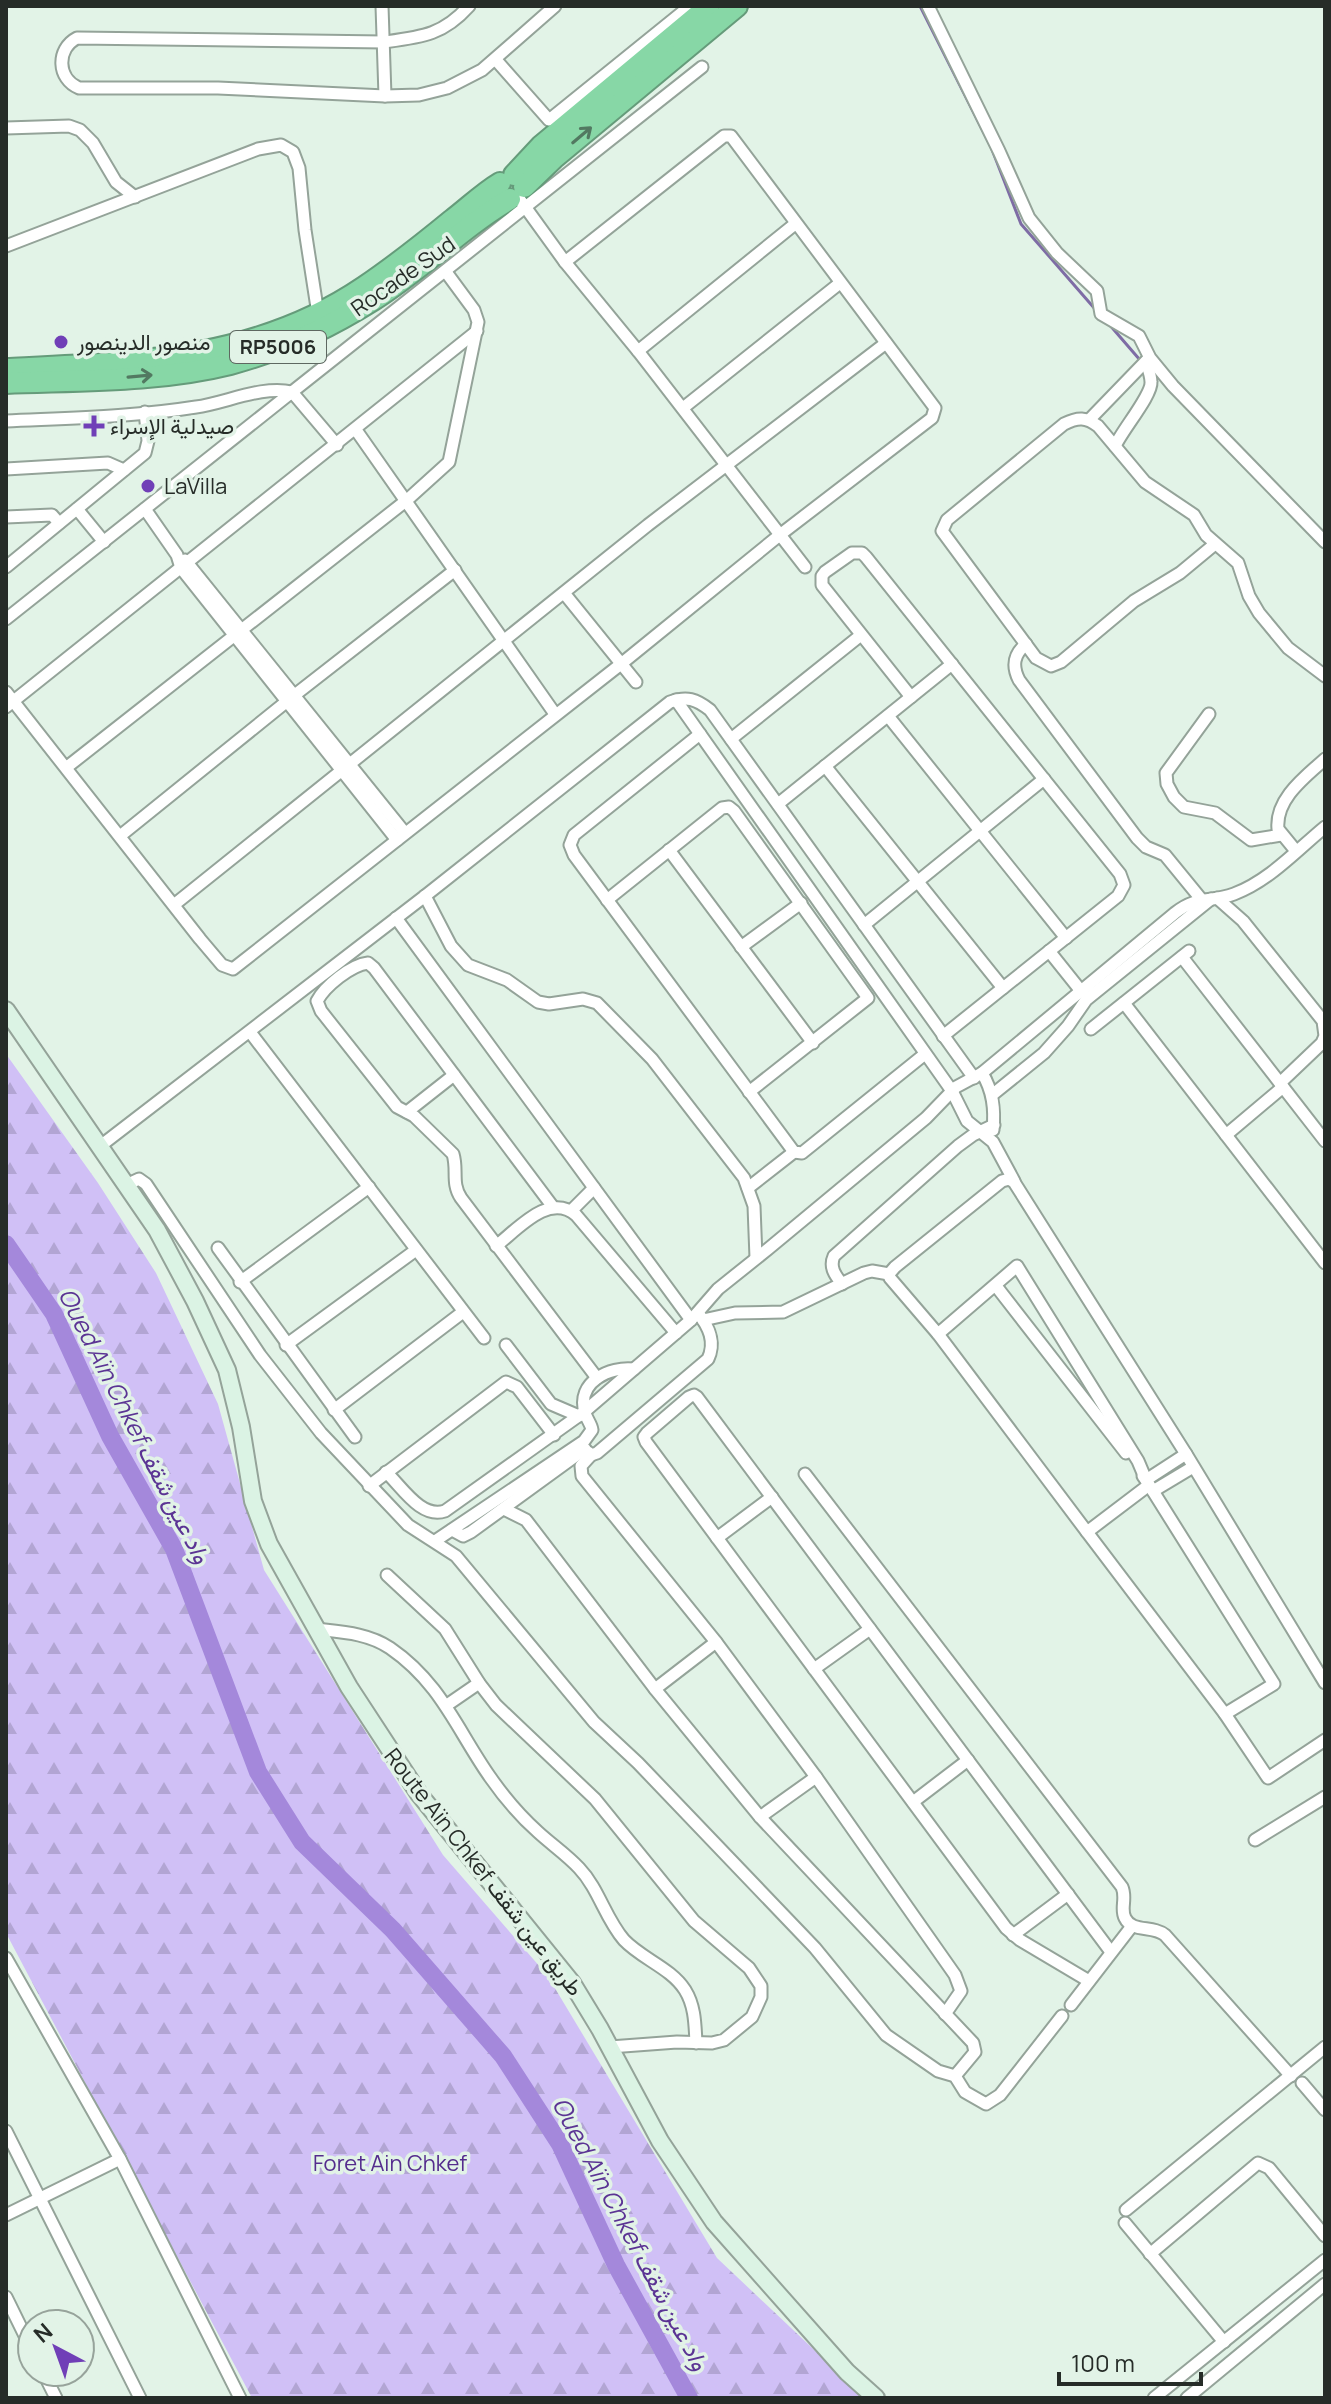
<svg xmlns="http://www.w3.org/2000/svg" width="1331" height="2404" viewBox="0 0 1331 2404" font-family="Manrope,Vazirmatn,sans-serif">
  <defs>
    <pattern id="forest-firs" width="22" height="20" patternUnits="userSpaceOnUse" patternTransform="scale(2)"><rect width="22" height="20" fill="#d0c0f6"/><path d="M5 1l3.5 6h-7zM16 11l3.5 6h-7z" fill="#b2a5d3"/></pattern>
  </defs>
  <rect width="100%" height="100%" fill="#e2f3e7"/>
  <polygon fill="url(#forest-firs)" points="6,1054 98,1183 156,1273 218,1404 264,1570 443,1855 547,1975 717,2258 865,2398 252,2398 6,1933"/>
  <g fill="none" stroke-linecap="round" stroke-linejoin="round">
    <g stroke="#7e6ca5" stroke-width="3">
      <polyline points="920,6 991,147 1021,224 1095,309"/>
      <polyline points="1108,323 1140,360"/>
    </g>
    <polyline stroke="#a488db" stroke-width="18" points="6,1244 54,1314 110,1436 174,1549 258,1772 302,1842 393,1930 503,2056 560,2144 616,2265 689,2398"/>
    <g stroke="#94a399" stroke-width="15">
      <g id="street">
        <polyline points="382,6 385,96"/>
        <path d="M469,6c-26,29 -47,31 -85,36l-307,-4c-21,11 -20,41 2,50h139l167,8 34,-1 28,-7 35,-18 73,-64"/>
        <polyline points="928,6 999,151 1029,218 1057,253 1097,291 1101,314 1139,336 1150,358 1173,386 1325,542"/>
        <polyline points="496,60 549,120 690,6"/>
        <polyline points="6,128 69,126 80,130 93,143 116,182 135,197"/>
        <polyline points="518,197 565,262 638,351 805,567"/>
        <polyline points="6,246 258,149 281,145 293,152 299,168 305,230 318,314"/>
        <polyline points="638,351 795,224"/>
        <polyline points="683,408 840,283"/>
        <polyline points="1090,419 1149,358"/>
        <path d="M6,421c63,-3 127,-4 190,-14 30,-4 66,-22 96,-15l410,-325"/>
        <polyline points="356,430 555,714"/>
        <path d="M1115,446c8,-17 37,-51 36,-64 0,-6 -3,-14 -5,-20"/>
        <polyline points="6,469 108,463 124,470"/>
        <polyline points="77,509 104,542"/>
        <polyline points="145,509 177,555 181,568 397,840"/>
        <polyline points="6,517 52,515 59,523"/>
        <path d="M1215,544l-35,29 -46,28 -73,61 -10,4 -15,-8 -94,-127 5,-11 117,-96c14,-7 22,-7 34,2l47,56 49,33 12,20 32,28 11,33 10,17 29,35 37,28"/>
        <polyline points="185,560 405,833"/>
        <polyline points="6,567 145,453 148,441 145,412"/>
        <polyline points="564,593 636,682"/>
        <polyline points="6,619 292,392 337,445"/>
        <path d="M1026,644c-13,11 -14,22 -7,36l118,158 9,9 19,8 36,44"/>
        <polyline points="6,692 200,939 222,965 233,969 621,664 781,534 932,418 935,408 731,136 724,136 565,262"/>
        <polyline points="911,697 822,585 822,576 825,572 852,553 862,553 866,557 1120,874 1124,885 1118,896 943,1036"/>
        <polyline points="676,700 952,1091 967,1121 993,1142 1014,1181"/>
        <polyline points="6,707 477,331"/>
        <polyline points="1209,714 1166,773 1167,784 1174,797 1184,807 1215,813 1251,840 1281,835"/>
        <polyline points="888,716 1066,938"/>
        <polyline points="700,734 574,835 570,845 574,855 794,1152 802,1153 925,1054"/>
        <polyline points="731,739 861,635"/>
        <polyline points="825,766 1003,988"/>
        <polyline points="67,767 407,500 449,462 478,322 474,310 446,272"/>
        <polyline points="778,804 952,664"/>
        <polyline points="120,836 296,694 455,570"/>
        <polyline points="669,850 813,1043"/>
        <path d="M1296,851l-18,-22c-3,-30 27,-52 47,-70"/>
        <polyline points="425,896 451,946 468,965 507,980 538,1002 549,1004 583,999 597,1003 652,1059 744,1178 754,1206 756,1258"/>
        <polyline points="1217,898 1243,921 1323,1021 1325,1036 1322,1043 1280,1083"/>
        <polyline points="607,900 722,808 729,807 734,811 868,998 749,1092"/>
        <polyline points="175,904 648,525 886,343"/>
        <polyline points="396,918 691,1320"/>
        <polyline points="864,925 1044,779"/>
        <polyline points="741,947 801,903"/>
        <polyline points="1049,951 1081,991"/>
        <polyline points="1182,957 1325,1141"/>
        <polyline points="1124,1003 1325,1263"/>
        <polyline points="1091,1029 1189,951"/>
        <polyline points="250,1032 484,1338"/>
        <path d="M982,1073c11,18 13,36 11,57"/>
        <polyline points="992,1095 1044,1053 1068,1026 1086,1000 1211,899"/>
        <polyline points="407,1112 454,1075"/>
        <polyline points="1226,1135 1283,1087"/>
        <path d="M99,1147l326,-251 245,-194c17,-6 26,-3 40,8l264,368"/>
        <polyline points="126,1185 139,1179 146,1184 260,1355 321,1433 408,1525 456,1556 594,1722 638,1763 815,1948 886,2035 938,2071 955,2076 965,2092 986,2104 1000,2095 1062,2016"/>
        <polyline points="748,1188 794,1152"/>
        <path d="M553,1207l-179,-239 -6,-5c-17,2 -43,23 -51,38l4,10 76,96 17,9 39,38c5,16 -2,29 8,44l136,180"/>
        <polyline points="571,1211 594,1188"/>
        <path d="M496,1246c22,-17 53,-54 80,-31l100,118"/>
        <polyline points="218,1248 355,1437"/>
        <polyline points="240,1282 369,1187"/>
        <path d="M842,1284c-7,-9 -13,-17 -8,-28l124,-110 15,-11 21,-10"/>
        <polyline points="996,1286 1126,1453"/>
        <polyline points="703,1320 735,1313 783,1312 864,1273 872,1271 889,1274"/>
        <polyline points="938,1334 1017,1266 1138,1461 1146,1480 1274,1684 1225,1714"/>
        <polyline points="286,1345 416,1250"/>
        <polyline points="506,1345 551,1404 579,1416"/>
        <polyline points="334,1410 463,1312"/>
        <path d="M588,1452l3,3 6,-2 111,-94c8,-17 1,-32 -10,-46"/>
        <polyline points="591,1455 581,1466 582,1476 716,1642 816,1777 955,1975 961,1991 945,2014"/>
        <path d="M386,1472c16,15 35,47 59,39l139,-99 107,-92 27,-31 50,-40 158,-131 30,-31 26,-14 193,-160c23,-18 35,-10 59,-19 35,-13 63,-44 91,-67"/>
        <path d="M805,1474l317,413c5,11 -2,22 3,31 7,15 28,7 40,17l126,141"/>
        <polyline points="1143,1476 1146,1480 1186,1454"/>
        <polyline points="1149,1485 1087,1532 938,1334 890,1278 889,1274 895,1267 1002,1181 1009,1179 1014,1182 1186,1454 1325,1683"/>
        <polyline points="369,1486 506,1382 517,1387 554,1435"/>
        <polyline points="1153,1491 1193,1467"/>
        <polyline points="504,1509 526,1520 655,1689 760,1817 973,2043 975,2052 955,2076"/>
        <polyline points="452,1530 463,1536 471,1532 585,1449"/>
        <polyline points="1087,1532 1225,1714 1268,1778 1325,1740"/>
        <polyline points="717,1538 772,1497"/>
        <path d="M435,1541l149,-100 8,-11c-1,-7 -6,-11 -7,-18 -9,-30 25,-46 49,-43"/>
        <polyline points="387,1575 445,1629 479,1683 496,1705 595,1799 694,1921 749,1968 761,1986 761,1997 752,2017 724,2040 712,2043 677,2042 610,2047"/>
        <path d="M315,1629c26,3 53,4 75,19 51,35 67,82 100,129 14,20 30,39 48,55 13,12 29,23 41,36 20,21 26,50 45,72 18,19 47,28 61,50 10,16 10,34 11,53"/>
        <polyline points="814,1669 870,1629"/>
        <polyline points="655,1689 716,1642"/>
        <polyline points="447,1705 479,1683"/>
        <polyline points="913,1802 968,1760"/>
        <polyline points="760,1817 816,1777"/>
        <polyline points="1255,1840 1325,1797"/>
        <polyline points="1013,1935 1068,1894"/>
        <polyline points="6,1958 120,2159 240,2398"/>
        <polyline points="1089,1981 1020,1940 1006,1928 646,1442 644,1437 647,1433 689,1397 694,1395 697,1397 1111,1952"/>
        <polyline points="1071,2005 1132,1926"/>
        <polyline points="1302,2083 1325,2110"/>
        <polyline points="6,2131 140,2398"/>
        <polyline points="1126,2210 1325,2047"/>
        <polyline points="6,2215 120,2159"/>
        <polyline points="1125,2223 1224,2342"/>
        <polyline points="1150,2254 1258,2163 1269,2168 1325,2236"/>
        <polyline points="6,2297 32,2350"/>
        <polyline points="43,2372 56,2398"/>
        <polyline points="1154,2398 1325,2260"/>
        <polyline points="1187,2398 1325,2284"/>
      </g>
    </g>
    <g stroke="#94a399" stroke-width="20">
      <polyline id="secondary" points="6,1010 157,1230 195,1301 227,1370 241,1427 253,1501 269,1544 349,1687 419,1794 572,1983 600,2029 660,2141 714,2222 847,2372 876,2398"/>
    </g>
    <g stroke="#659b7a" stroke-width="24">
      <g id="highway">
        <polyline points="514,175 541,146 709,6"/>
        <polyline points="524,187 554,158 737,6"/>
        <path d="M6,369c127,-6 249,-8 358,-82 31,-21 60,-44 88,-67 16,-12 31,-27 48,-37"/>
        <path d="M6,383c73,-3 152,-1 224,-19 49,-13 100,-37 143,-64 48,-30 88,-72 137,-101"/>
      </g>
    </g>
    <use href="#street" stroke="#fff" stroke-width="11"/>
    <use href="#secondary" stroke="#dbf3e4" stroke-width="16"/>
    <use href="#highway" stroke="#87d7a6" stroke-width="20"/>
  </g>
  <defs><path id="oneway-shaft" d="M-6 0H5M1.5-3L5.5 0L1.5 3" fill="none" stroke-width="1.6" stroke-linecap="round" stroke-linejoin="round" transform="scale(2)"/></defs>
  <g stroke="#527961">
    <use href="#oneway-shaft" transform="translate(582 135) rotate(-40)"/>
    <use href="#oneway-shaft" transform="translate(140 376) rotate(-5)"/>
  </g>
  <g fill="#703fb7" stroke="#e2f3e7" stroke-width="3">
    <circle cx="61" cy="342" r="8"/>
    <path d="M90 414h8v8h8v8h-8v8h-8v-8h-8v-8h8z"/>
    <circle cx="148" cy="486" r="8"/>
  </g>
  <g text-anchor="middle" stroke-width="7" stroke-linejoin="round" paint-order="stroke">
    <rect fill="#e2f3e7" stroke="#5e6861" stroke-width="2" x="230" y="331" width="96" height="32" rx="6"/>
    <g font-size="20" font-weight="bold" fill="#262c28">
      <text x="278" y="354">RP5006</text>
    </g>
    <g font-size="22" fill="#262c28" stroke="#e2f3e7">
      <text transform="translate(403 276) rotate(-35)" y="8">Rocade Sud</text>
      <text transform="translate(484 1872) rotate(52)" y="8">Route Aïn Chkef طريق عين شقف</text>
    </g>
    <g font-size="22" fill="#262c28" stroke="#e2f3e7" text-anchor="start">
      <text x="77" y="350">منصور الدينصور</text>
      <text x="110" y="434">صيدلية الإسراء</text>
      <text x="164" y="494">LaVilla</text>
    </g>
    <g font-size="22" fill="#542c8d" stroke="#e2f3e7">
      <text x="390" y="2171">Foret Ain Chkef</text>
    </g>
    <g font-size="24" font-style="italic" fill="#5b3494" stroke="#e2f3e7">
      <text transform="translate(134 1426) rotate(63)" y="8">Oued Aïn Chkef واد عين شقف</text>
      <text transform="translate(630 2234) rotate(62)" y="8">Oued Aïn Chkef واد عين شقف</text>
    </g>
  </g>
  <rect width="1331" height="2404" fill="none" stroke="#262c28" stroke-width="16"/>
  <g transform="translate(56 2348) rotate(319)"><circle r="38" fill="#e2f3e7" stroke="#97a39b" stroke-width="2"/>
  <path d="M0-6L14 30L0 20L-14 30Z" fill="#703fb7"/>
  <text y="-12" font-size="22" font-weight="bold" text-anchor="middle" fill="#262c28">N</text>
  </g>
  <path d="M1059 2372v12h142v-12" fill="none" stroke="#262c28" stroke-width="4"/>
  <text x="1071" y="2372" font-size="24" fill="#262c28" stroke="#e2f3e7" stroke-width="6" paint-order="stroke">100 m</text>
</svg>
